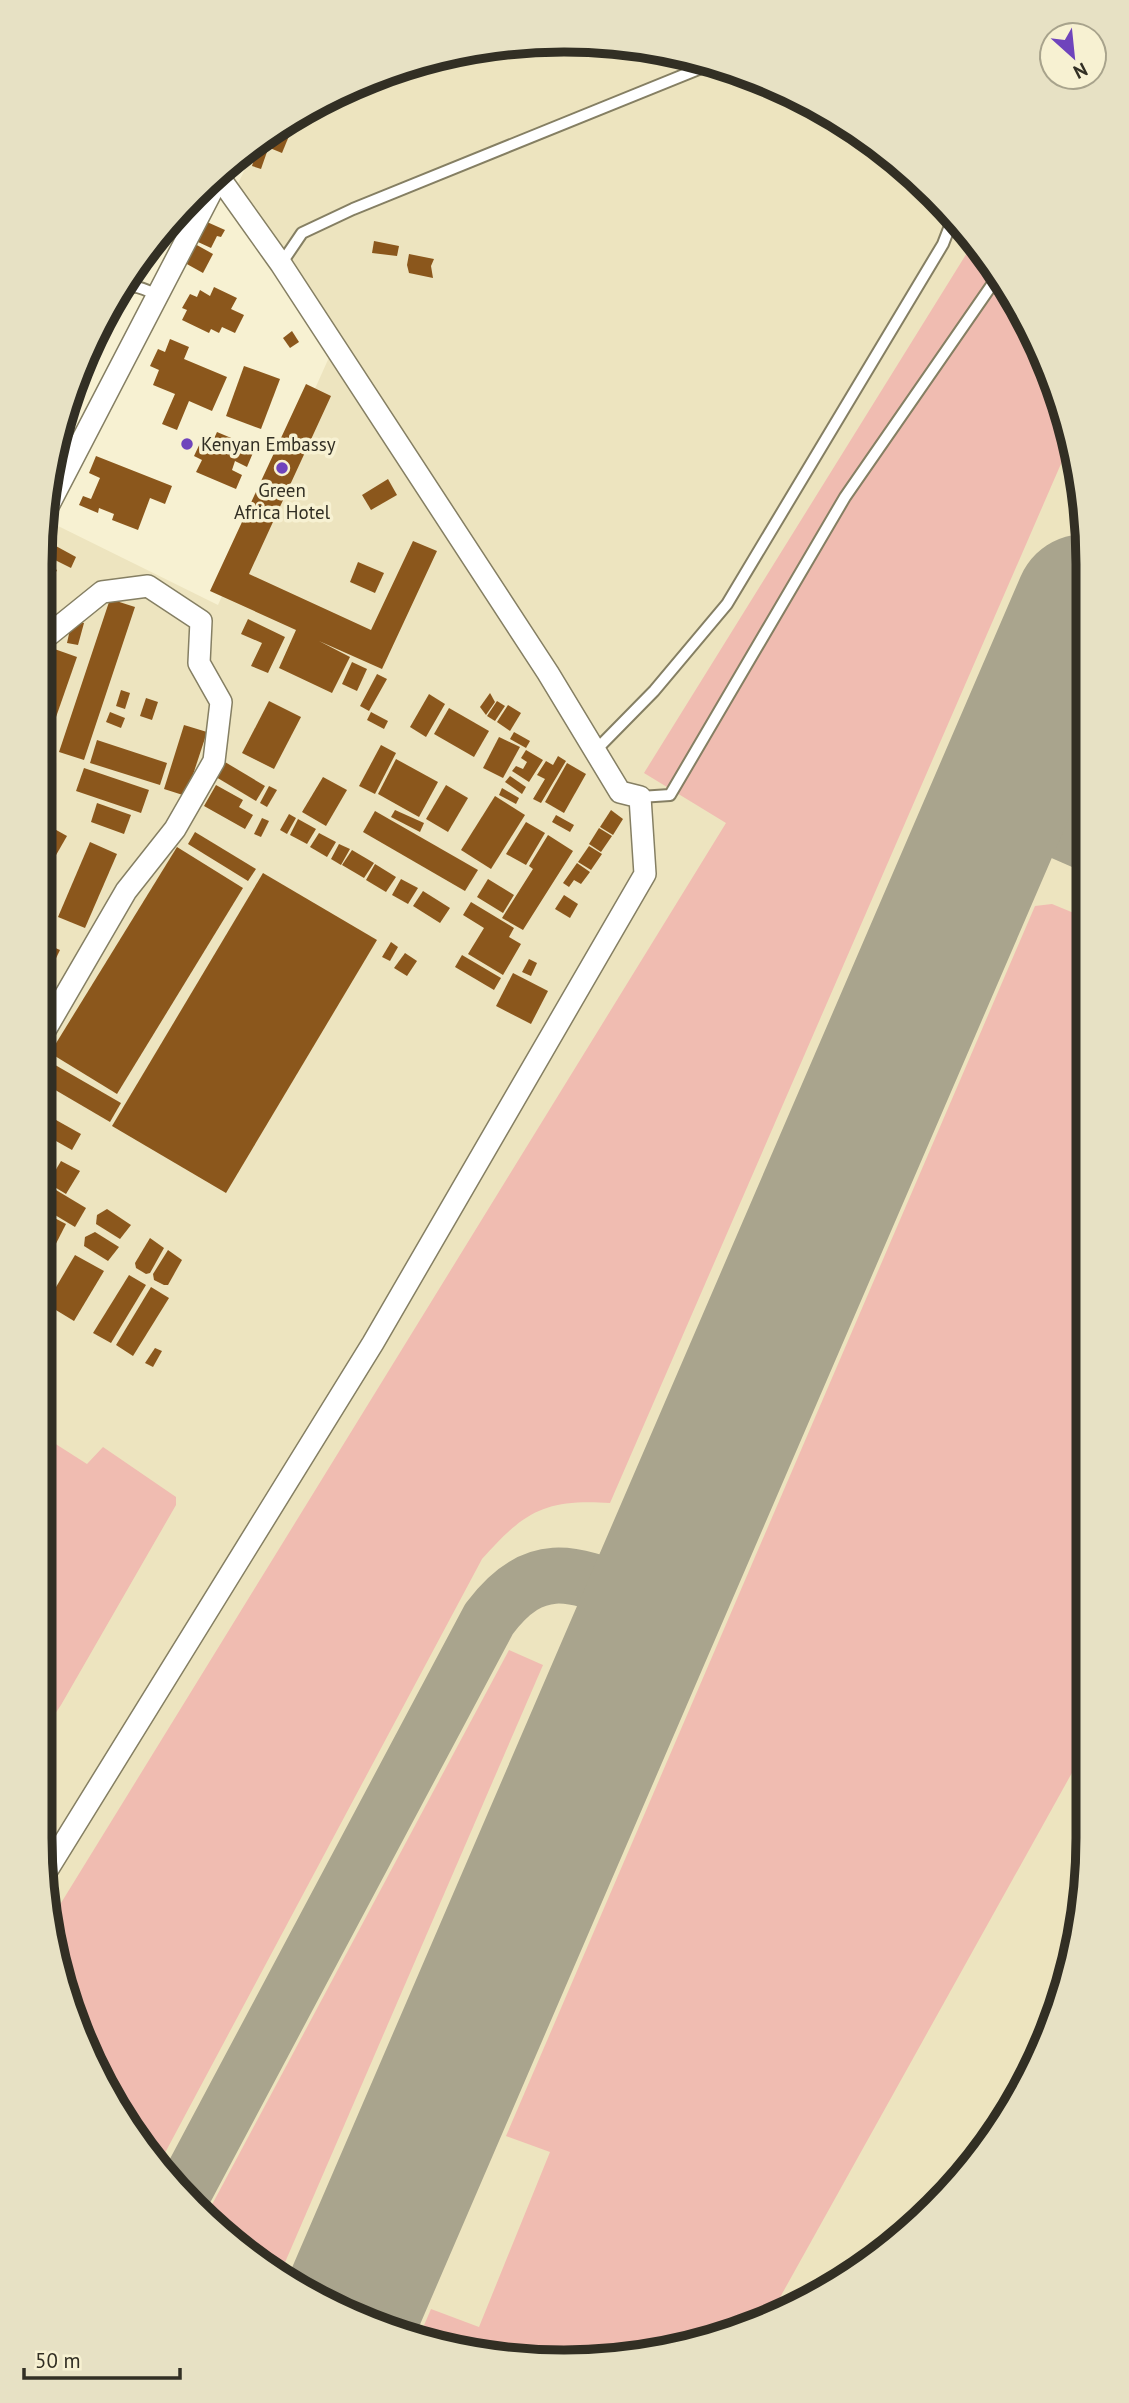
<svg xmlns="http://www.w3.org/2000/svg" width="1129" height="2403" viewBox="0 0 1129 2403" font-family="'PT Sans',sans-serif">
  <rect width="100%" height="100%" fill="#f7f1d2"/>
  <polygon fill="#ede4bf" points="564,40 666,50 765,80 883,148 980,245 1049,364 1084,496 1089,1839 1079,1941 1070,1968 1017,2091 958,2184 826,2293 733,2335 633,2358 463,2353 303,2293 170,2184 110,2100 68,2007 40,1838 40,564 43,533 50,522 218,605 331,353 237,186 258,141 273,129 364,80 462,50"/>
  <g fill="#f0bcb1">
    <path d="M972,237l8,8 69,119 21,79 -460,1060c-65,-4 -85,8 -128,56l-324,607 -48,-66 -42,-93 -15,-91 673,-1093 -82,-50 326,-525z"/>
    <polygon points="1052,904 1086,918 1088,1744 768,2319 733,2335 633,2358 463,2353 419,2337 431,2309 479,2327 550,2152 506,2136 1035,906"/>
    <polygon points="40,1434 87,1464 103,1447 176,1497 176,1505 61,1705 40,1736"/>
    <polygon points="509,1650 543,1665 280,2274 207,2214"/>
  </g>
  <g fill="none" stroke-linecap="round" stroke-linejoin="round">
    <g stroke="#a9a48d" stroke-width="56">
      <polyline points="998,804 1085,842"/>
      <path d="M183,2194l306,-575c53,-71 96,-39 165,-15"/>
    </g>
    <polyline stroke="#a9a48d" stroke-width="140" points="350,2310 1085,604"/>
  </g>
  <g fill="#8b571c">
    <polygon points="273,129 289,136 282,153 260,144"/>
    <polygon points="258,147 268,149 261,169 252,166"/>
    <polygon points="207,222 225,230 221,237 217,236 211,248 198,242"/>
    <polygon points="374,241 399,246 397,256 372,253"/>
    <polygon points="195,244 213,254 203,273 185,263"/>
    <polygon points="409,254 434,259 431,266 433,278 409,273 407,265"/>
    <polygon points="214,287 237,298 231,309 244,315 235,333 222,327 219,333 211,329 209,333 182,320 187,310 182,308 190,294 197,297 200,290 210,296"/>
    <polygon points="292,331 299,342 290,348 283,338"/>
    <polygon points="170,339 189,347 184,359 227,377 212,411 189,401 177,430 162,424 175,394 153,385 159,370 150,366 158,349 165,352"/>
    <polygon points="244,366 280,379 261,429 226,416"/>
    <polygon points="306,384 331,396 249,574 371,630 413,541 437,551 382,669 319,641 350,657 332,693 279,668 296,630 210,591"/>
    <polygon points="217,432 255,448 247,467 235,461 232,470 242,475 236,489 196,472 202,460 194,456 202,439 212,443"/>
    <polygon points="96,456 172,486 165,504 150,498 138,530 112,520 114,514 99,508 98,513 79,505 83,496 91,499 100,478 89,473"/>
    <polygon points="388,479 397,495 371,510 362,495"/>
    <polygon points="43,539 76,557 71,568 41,553"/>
    <polygon points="40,562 57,570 40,602"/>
    <polygon points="358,562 384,573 375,593 350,582"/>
    <polygon points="110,599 135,607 84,760 59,752"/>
    <polygon points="248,619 285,637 268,673 251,666 262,643 241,634"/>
    <polygon points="72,620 84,623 78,645 67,643"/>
    <polygon points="46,646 77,657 41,760 40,661"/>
    <polygon points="352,662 367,669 357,691 342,684"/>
    <polygon points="377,674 387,679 369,711 360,706"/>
    <polygon points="121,690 130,693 125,709 116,706"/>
    <polygon points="490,693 495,702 486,715 480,707"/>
    <polygon points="429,694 445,704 426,737 410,727"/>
    <polygon points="146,698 158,702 152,720 140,716"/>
    <polygon points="269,701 301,717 274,769 242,753"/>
    <polygon points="497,701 505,706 495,721 487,716"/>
    <polygon points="508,705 521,713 510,731 497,722"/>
    <polygon points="449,708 489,731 474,757 434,734"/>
    <polygon points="110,712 125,718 121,728 106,722"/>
    <polygon points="371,712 388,721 384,729 367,720"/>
    <polygon points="184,725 207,732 186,796 164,789"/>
    <polygon points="514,732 530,741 526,748 510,739"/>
    <polygon points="499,737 520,747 503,778 483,768"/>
    <polygon points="97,740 167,763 160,785 90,763"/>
    <polygon points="381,745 396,753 375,794 359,786"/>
    <polygon points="526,750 543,760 529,782 512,771 516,766 523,769 527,762 521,758"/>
    <polygon points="558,756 566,761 541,803 533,799 545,779 537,775 546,761 553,765"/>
    <polygon points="396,759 438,782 419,817 378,794"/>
    <polygon points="225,762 265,786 256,801 216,777"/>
    <polygon points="567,763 586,774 564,813 545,802"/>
    <polygon points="84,768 149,790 141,813 76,791"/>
    <polygon points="510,776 526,787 522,794 505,782"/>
    <polygon points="323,777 347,790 326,826 302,812"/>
    <polygon points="216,785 243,800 239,807 253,815 245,829 204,806"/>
    <polygon points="446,785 468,798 448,832 426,819"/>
    <polygon points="269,786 277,790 267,807 260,803"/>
    <polygon points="502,788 519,798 516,804 499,795"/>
    <polygon points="495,796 525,815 491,869 461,850"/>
    <polygon points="97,803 131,815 124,834 91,822"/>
    <polygon points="395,810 424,823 420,832 391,817"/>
    <polygon points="611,810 623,819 613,835 600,827"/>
    <polygon points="375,811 478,870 465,891 363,832"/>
    <polygon points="289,814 296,818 287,834 280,830"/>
    <polygon points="556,815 574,825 570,832 552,822"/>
    <polygon points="262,818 269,821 261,837 254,834"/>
    <polygon points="298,819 316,829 307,844 290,835"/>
    <polygon points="40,821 67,836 40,883"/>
    <polygon points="526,822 545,833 526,865 506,854"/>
    <polygon points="599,828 612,836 601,852 589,844"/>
    <polygon points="195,832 256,869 248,881 188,844"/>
    <polygon points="319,833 336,842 327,857 310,847"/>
    <polygon points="548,835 573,851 523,930 502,918 533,869 529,866"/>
    <polygon points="90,842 117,854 85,928 58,917"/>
    <polygon points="339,844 350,849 341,865 331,859"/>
    <polygon points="589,846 602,854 591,870 578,862"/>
    <polygon points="177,847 243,888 117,1094 50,1053"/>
    <polygon points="352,850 374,863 364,878 342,865"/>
    <polygon points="577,863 590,872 581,884 574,880 569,887 563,883"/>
    <polygon points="375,864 396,877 386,892 366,880"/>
    <polygon points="263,873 377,940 226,1193 112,1126"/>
    <polygon points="401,879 418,888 408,904 392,895"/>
    <polygon points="488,879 514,895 503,913 477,897"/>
    <polygon points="423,891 450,908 440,923 413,906"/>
    <polygon points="564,895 578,904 570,918 555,909"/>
    <polygon points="471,902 514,928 509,937 521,944 503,975 468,954 484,928 463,915"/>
    <polygon points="391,942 398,947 390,961 382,957"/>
    <polygon points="44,943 60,950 45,981 40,978 40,951"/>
    <polygon points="405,953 417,961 407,976 394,968"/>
    <polygon points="462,955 501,978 494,990 455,967"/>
    <polygon points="529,959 537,963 531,976 522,972"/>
    <polygon points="513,973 548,991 531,1024 496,1006"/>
    <polygon points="50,1062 121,1103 110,1122 40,1081"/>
    <polygon points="40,1111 81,1134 72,1150 40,1132"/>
    <polygon points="40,1153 54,1161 44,1180 40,1178"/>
    <polygon points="61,1161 80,1171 66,1194 48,1183"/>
    <polygon points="51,1187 86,1208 75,1227 40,1206"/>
    <polygon points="107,1209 131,1225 120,1239 96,1224 97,1215"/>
    <polygon points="45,1213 66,1224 40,1275 40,1223"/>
    <polygon points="95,1232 119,1247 108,1261 84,1246 85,1237"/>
    <polygon points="150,1238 164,1248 150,1273 146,1274 136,1268 135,1263"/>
    <polygon points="168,1250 182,1260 168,1285 164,1285 154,1280 153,1274"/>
    <polygon points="75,1255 104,1271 74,1321 46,1304"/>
    <polygon points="129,1275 146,1285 111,1343 93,1333"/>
    <polygon points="151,1287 169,1298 133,1356 116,1345"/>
    <polygon points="155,1348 162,1351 153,1367 145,1363"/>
  </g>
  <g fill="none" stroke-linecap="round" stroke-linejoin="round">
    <g stroke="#857f63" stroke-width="14">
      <g id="lane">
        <polyline points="281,264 302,233 353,209 711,64"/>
        <path d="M106,316c21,-24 14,-40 51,-21"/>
        <polyline points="596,750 654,691 727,604 943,244 953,218"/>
        <polyline points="640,797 670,795 845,497 998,276"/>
      </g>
    </g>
    <g stroke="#857f63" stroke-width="24">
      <g id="street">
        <polyline points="45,512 219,177"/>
        <polyline points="40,1039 126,891 175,829 214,761 221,702 199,663 201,621 148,586 102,592 40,642"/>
        <polyline points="46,1872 373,1343 645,874 640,797 620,792 548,673 281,264 219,177 222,171"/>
      </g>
    </g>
    <use href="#lane" stroke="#fff" stroke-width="10"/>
    <use href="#street" stroke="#fff" stroke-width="21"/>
  </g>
  <g fill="#6f44bc" stroke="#f7f1d2" stroke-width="2.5">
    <circle cx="187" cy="444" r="7"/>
    <circle cx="282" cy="468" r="7"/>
  </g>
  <g text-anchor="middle" stroke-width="7" stroke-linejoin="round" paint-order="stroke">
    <g font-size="19" fill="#322f24" stroke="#f7f1d2" text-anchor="start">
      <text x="201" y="451">Kenyan Embassy</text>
      <text x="282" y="497" text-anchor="middle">Green<tspan x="282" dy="22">Africa Hotel</tspan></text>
    </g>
  </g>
  <path d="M0 0H1129V2403H0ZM564 52H564A512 512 0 0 1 1076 564V1838A512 512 0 0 1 564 2350H564A512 512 0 0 1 52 1838V564A512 512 0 0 1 564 52Z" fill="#e7e1c4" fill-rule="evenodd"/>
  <path fill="none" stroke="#322f24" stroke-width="9" d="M564 52H564A512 512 0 0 1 1076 564V1838A512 512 0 0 1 564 2350H564A512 512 0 0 1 52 1838V564A512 512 0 0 1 564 52Z"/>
  <g transform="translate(1073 56) rotate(153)"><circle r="33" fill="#f7f1d2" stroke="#a8a38c" stroke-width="2"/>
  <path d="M0-5L12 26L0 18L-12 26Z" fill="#6f44bc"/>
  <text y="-10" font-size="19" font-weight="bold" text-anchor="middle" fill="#322f24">N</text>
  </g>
  <path d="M24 2368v10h156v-10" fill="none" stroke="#322f24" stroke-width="3.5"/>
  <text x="35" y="2368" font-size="21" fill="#322f24" stroke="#f7f1d2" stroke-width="5" paint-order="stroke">50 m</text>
</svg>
